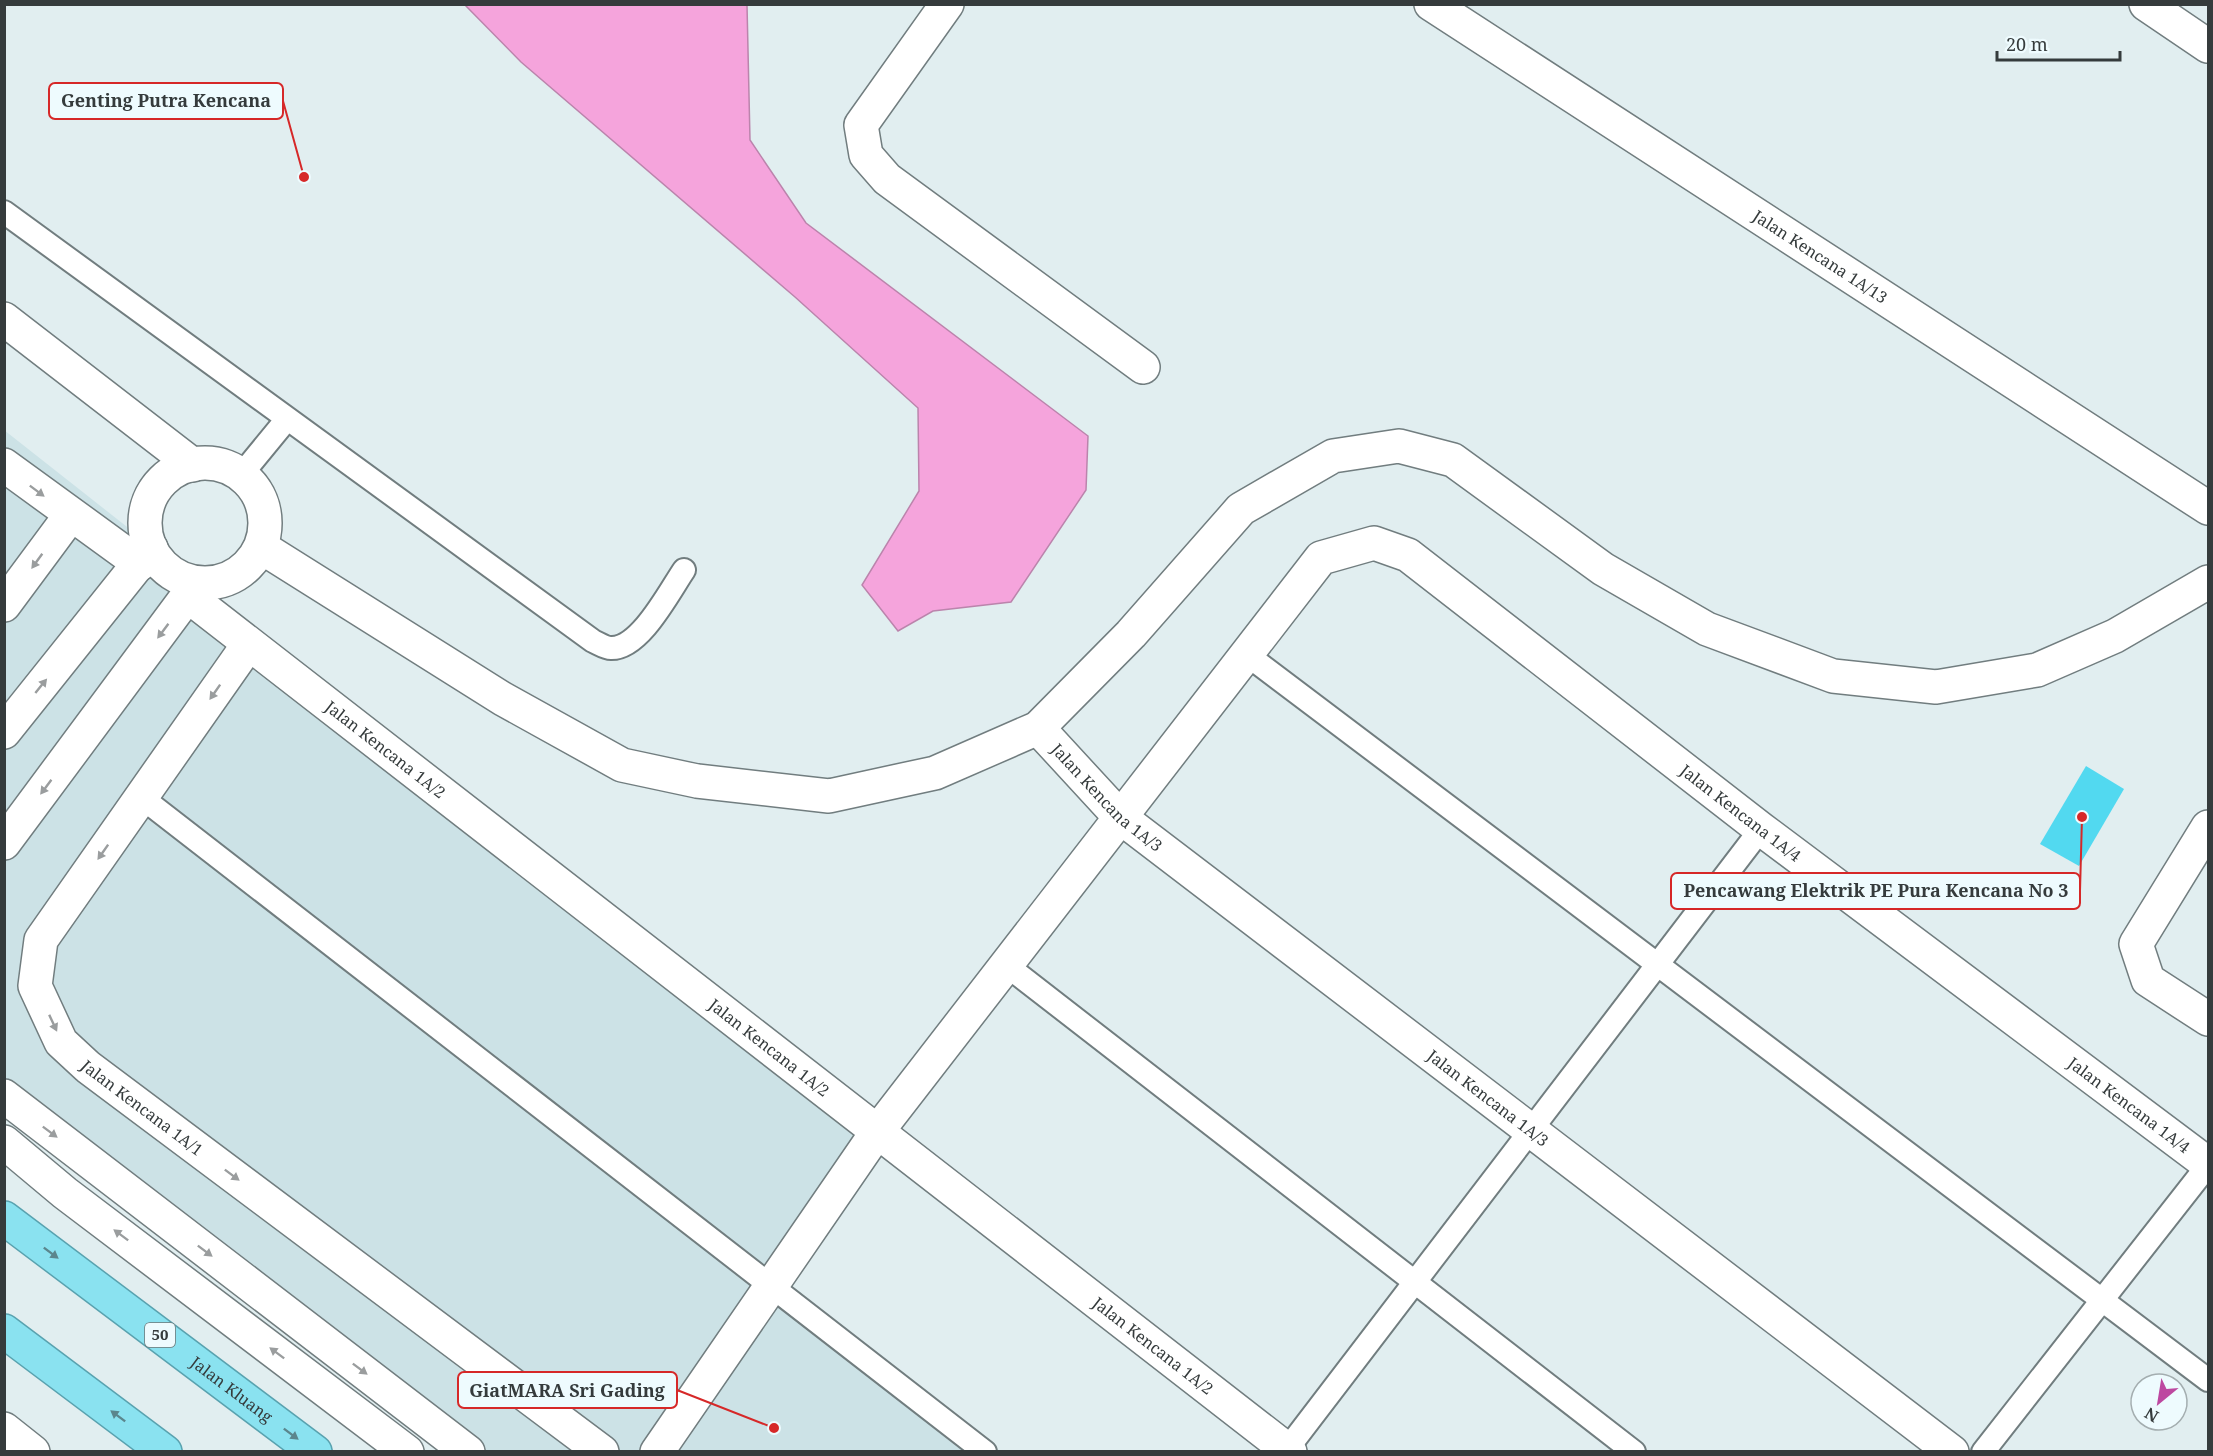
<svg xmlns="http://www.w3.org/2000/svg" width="2213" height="1456" viewBox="0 0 2213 1456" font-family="'Noto Serif',serif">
  <rect width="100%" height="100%" fill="#e1eef0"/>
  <polygon fill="#cce2e6" points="4,430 889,1127 761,1290 971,1451 475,1451 5,1089"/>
  <polygon fill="#f5a4dc" stroke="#bb84ac" stroke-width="1.5" points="465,5 747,5 750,140 806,223 1088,436 1086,490 1011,602 933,611 898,631 862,585 919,491 918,408 795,297 521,62"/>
  <polygon fill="#52d9f0" points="2086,766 2124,789 2079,866 2040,844"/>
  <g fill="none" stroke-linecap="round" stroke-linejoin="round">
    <g stroke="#717d7f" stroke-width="26">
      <g id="service">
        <path d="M4,212l589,429c5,2 12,7 18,7 29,1 58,-56 73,-78"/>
        <polyline points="241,475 287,419"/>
        <polyline points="1246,654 2208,1380"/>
        <polyline points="141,797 985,1452"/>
        <polyline points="1006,965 1634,1452"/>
        <polyline points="1285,1452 1761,829"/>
        <polyline points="1983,1452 2208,1165"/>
      </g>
    </g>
    <g stroke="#717d7f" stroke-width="36">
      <g id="minor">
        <polyline points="947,4 861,125 866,155 887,179 1143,367"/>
        <path id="s1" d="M1431,4l777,504"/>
        <polyline points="2146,4 2208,46"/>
        <polyline points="4,465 140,564"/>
        <polyline points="261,547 503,699 622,765 697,781 829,796 935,773 1038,728 1131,634 1241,509 1333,456 1399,446 1453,460 1603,569 1707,629 1833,676 1936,687 2037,670 2115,636 2208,582"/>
        <path id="s2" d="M188,596l1102,856"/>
        <polyline points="4,605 70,516"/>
        <path id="s3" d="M248,645l-207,295 -6,46 26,56 27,25 514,385"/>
        <path id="s4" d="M1038,728l82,89 832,635"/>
        <polyline points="2208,827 2136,944 2148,980 2208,1019"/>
        <polyline points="4,1429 33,1452"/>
        <path id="s5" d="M657,1452l220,-320 444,-574 53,-15 34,12 353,274 447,335"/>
      </g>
    </g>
    <g stroke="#717d7f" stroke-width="36">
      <g id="tertiary">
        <polyline points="4,319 193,465"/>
        <circle cx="205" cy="523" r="60"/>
        <polyline points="4,732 151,548"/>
        <polyline points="4,843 197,583"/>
        <polyline points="4,1096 468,1452"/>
        <polyline points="4,1142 65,1193 407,1452"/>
      </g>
    </g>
    <g stroke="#59a2af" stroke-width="36">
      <g id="trunk">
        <path id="s6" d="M4,1218l311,234"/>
        <polyline points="4,1331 165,1452"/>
      </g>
    </g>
    <use href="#service" stroke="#fff" stroke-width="22"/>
    <use href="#minor" stroke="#fff" stroke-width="33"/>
    <use href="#tertiary" stroke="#fff" stroke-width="33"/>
    <use href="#trunk" stroke="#8ae2f0" stroke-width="33"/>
  </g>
  <defs><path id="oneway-solid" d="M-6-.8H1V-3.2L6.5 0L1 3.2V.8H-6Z" transform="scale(1.5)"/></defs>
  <g fill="#9a9d9e">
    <use href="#oneway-solid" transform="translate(37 491) rotate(37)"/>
    <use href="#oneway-solid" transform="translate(37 561) rotate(126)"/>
    <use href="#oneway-solid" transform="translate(163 631) rotate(127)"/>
    <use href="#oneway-solid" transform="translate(41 686) rotate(-51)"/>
    <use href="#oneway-solid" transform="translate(215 692) rotate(125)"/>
    <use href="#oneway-solid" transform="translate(46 787) rotate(127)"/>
    <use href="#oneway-solid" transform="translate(103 852) rotate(125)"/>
    <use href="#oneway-solid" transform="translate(53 1023) rotate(65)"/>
    <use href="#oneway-solid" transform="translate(50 1132) rotate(37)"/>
    <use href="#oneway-solid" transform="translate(232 1175) rotate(37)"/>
    <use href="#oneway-solid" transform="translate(121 1235) rotate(-143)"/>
    <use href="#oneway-solid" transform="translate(205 1251) rotate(37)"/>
    <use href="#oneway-solid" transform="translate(277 1353) rotate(-143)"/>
    <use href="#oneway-solid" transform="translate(360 1369) rotate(37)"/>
  </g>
  <g fill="#5b868d">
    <use href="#oneway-solid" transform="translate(51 1253) rotate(37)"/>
    <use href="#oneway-solid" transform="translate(118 1416) rotate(-143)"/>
    <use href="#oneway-solid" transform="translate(291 1434) rotate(37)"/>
  </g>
  <g text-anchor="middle" stroke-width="6" stroke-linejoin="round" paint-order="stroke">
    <rect fill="#eefbfe" stroke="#6c7576" stroke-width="1.5" x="145" y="1323" width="30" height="24" rx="4.5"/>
    <g font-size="15" font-weight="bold" fill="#353b3c">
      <text x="160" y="1340">50</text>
    </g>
    <g font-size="16" fill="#353b3c" stroke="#eefbfe">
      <text dy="6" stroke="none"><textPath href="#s1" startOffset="464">Jalan Kencana 1A/13</textPath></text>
      <text dy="6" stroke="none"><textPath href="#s2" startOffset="250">Jalan Kencana 1A/2</textPath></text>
      <text dy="6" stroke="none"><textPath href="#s4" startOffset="98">Jalan Kencana 1A/3</textPath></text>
      <text dy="6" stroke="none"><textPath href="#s5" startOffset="1626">Jalan Kencana 1A/4</textPath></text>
      <text dy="6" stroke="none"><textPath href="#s2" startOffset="736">Jalan Kencana 1A/2</textPath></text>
      <text dy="6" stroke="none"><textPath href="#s4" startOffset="584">Jalan Kencana 1A/3</textPath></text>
      <text dy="6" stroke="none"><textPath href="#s5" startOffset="2112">Jalan Kencana 1A/4</textPath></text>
      <text dy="6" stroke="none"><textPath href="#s3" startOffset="573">Jalan Kencana 1A/1</textPath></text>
      <text dy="6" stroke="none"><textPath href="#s2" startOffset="1222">Jalan Kencana 1A/2</textPath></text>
      <text dy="6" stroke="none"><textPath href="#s6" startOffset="285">Jalan Kluang</textPath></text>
    </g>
  </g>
  <path fill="none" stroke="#d62828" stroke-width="2" d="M304 177L283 101M2082 817L2080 891M774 1428L677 1390"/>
  <g fill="#d62828" stroke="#eefbfe" stroke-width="2">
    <circle cx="304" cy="177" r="6"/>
    <circle cx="2082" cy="817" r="6"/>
    <circle cx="774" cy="1428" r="6"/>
  </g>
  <g fill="#eefbfe" stroke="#d62828" stroke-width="2">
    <rect x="49" y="83" width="234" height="36" rx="6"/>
    <rect x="1671" y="873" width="409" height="36" rx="6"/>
    <rect x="458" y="1372" width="219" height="36" rx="6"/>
  </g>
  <g font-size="18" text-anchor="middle" font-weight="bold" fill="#353b3c">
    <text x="166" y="107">Genting Putra Kencana</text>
    <text x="1876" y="897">Pencawang Elektrik PE Pura Kencana No 3</text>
    <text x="567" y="1397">GiatMARA Sri Gading</text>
  </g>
  <rect width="2213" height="1456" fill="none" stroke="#353b3c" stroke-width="12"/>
  <g transform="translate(2159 1402) rotate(210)"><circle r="28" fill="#eefbfe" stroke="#a4aeb0" stroke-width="1.5"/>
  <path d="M0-4.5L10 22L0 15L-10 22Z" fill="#bd48a0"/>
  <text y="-9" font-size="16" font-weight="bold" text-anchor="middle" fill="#353b3c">N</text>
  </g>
  <path d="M1997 51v9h123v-9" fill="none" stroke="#353b3c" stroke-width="3"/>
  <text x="2006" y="51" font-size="18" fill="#353b3c" stroke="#eefbfe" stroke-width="4.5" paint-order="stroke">20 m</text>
</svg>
